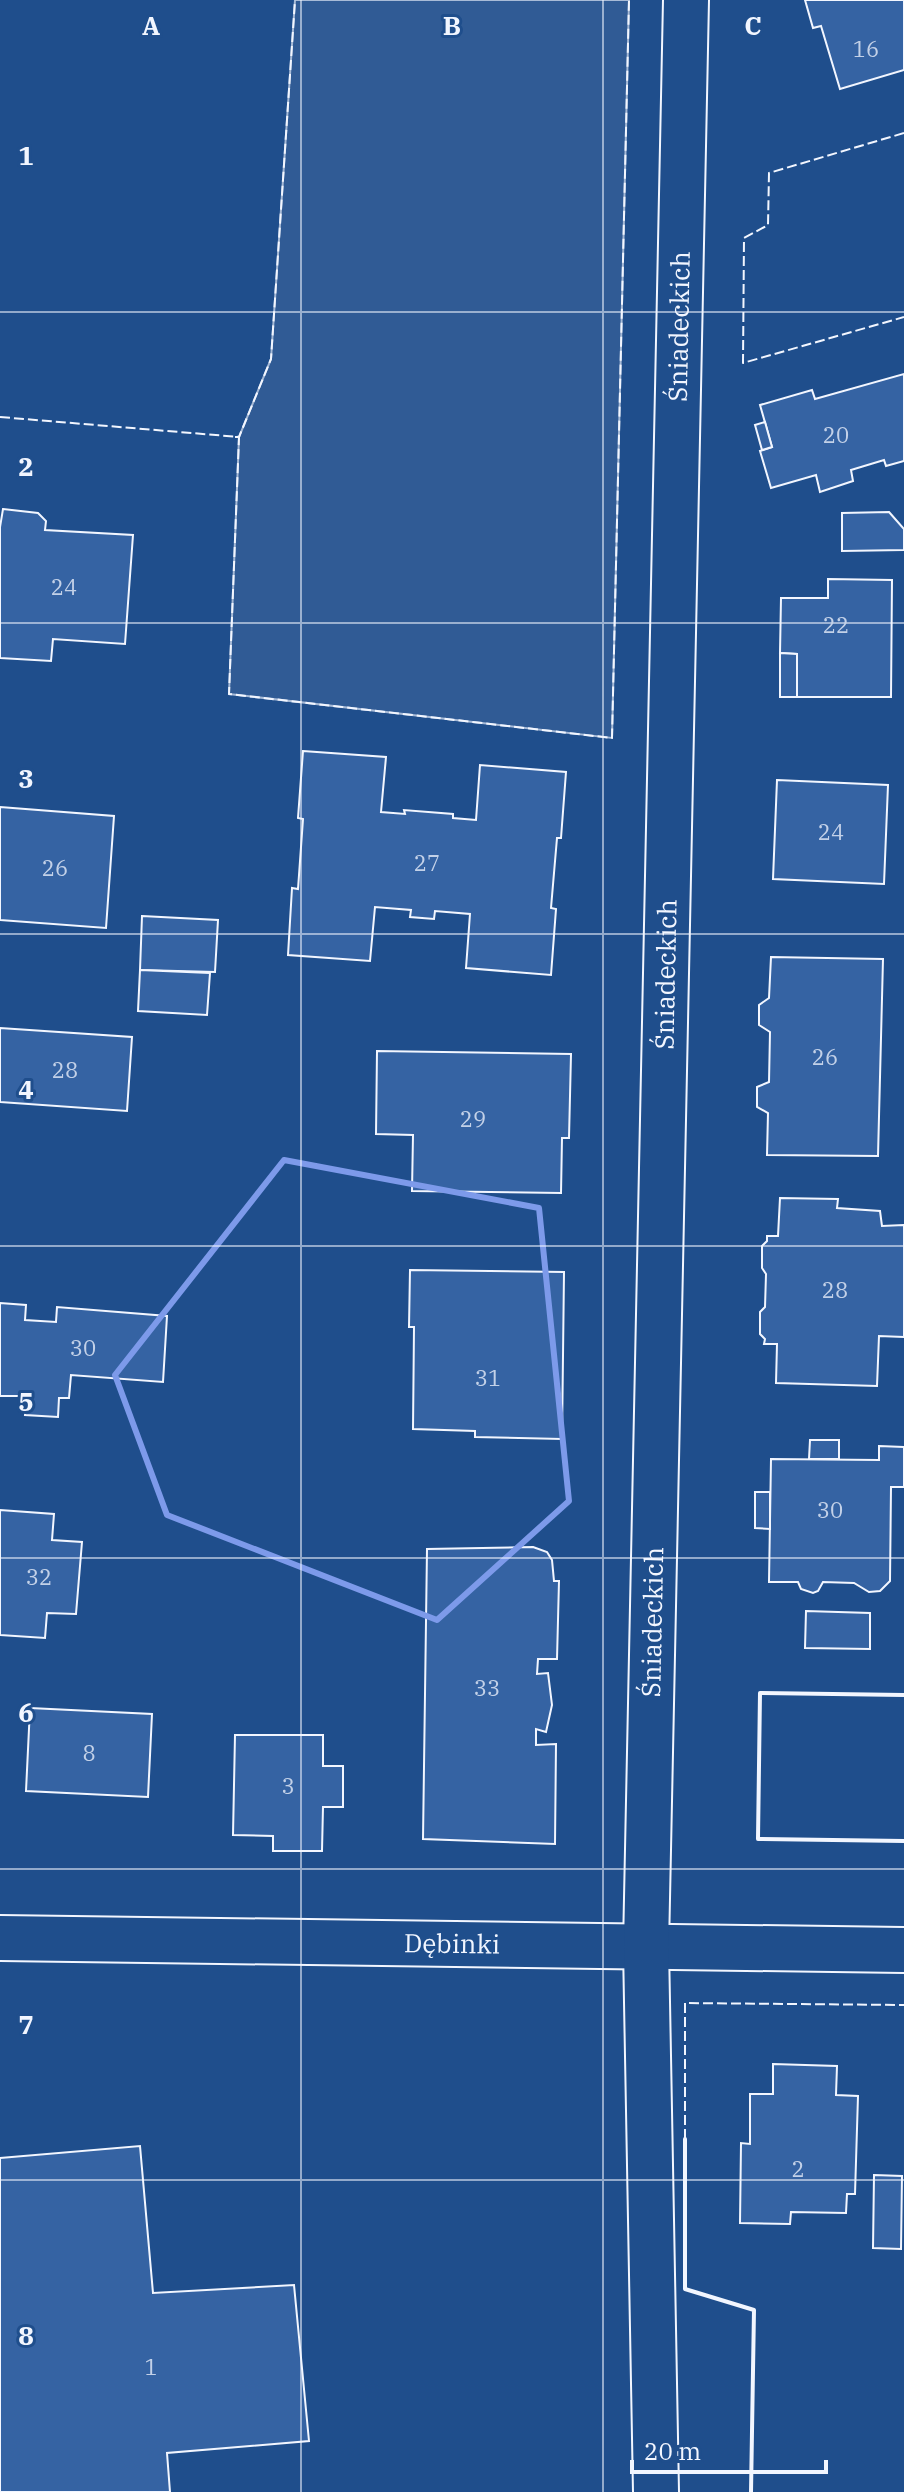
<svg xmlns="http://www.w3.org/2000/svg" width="904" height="2492" viewBox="0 0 904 2492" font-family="'IBM Plex Serif',serif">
  <rect width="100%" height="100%" fill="#1f4e8c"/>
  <polygon fill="#305b95" stroke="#a8bbd7" stroke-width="2" points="295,0 629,0 612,738 229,694 239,437 271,359"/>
  <g fill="#3563a3" stroke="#f2f6ff" stroke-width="2">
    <polygon points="805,0 904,0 904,70 840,89 821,26 813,28"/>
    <polygon points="904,374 904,461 886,466 884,460 851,470 853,481 820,492 816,475 771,488 760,451 772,447 760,405 812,390 815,399"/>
    <polygon points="765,422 772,447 762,450 755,425"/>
    <polygon points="3,509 38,513 46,521 45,530 133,535 125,644 53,639 51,661 0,658 0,527"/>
    <polygon points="889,512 904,529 904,550 842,551 842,513"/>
    <polygon points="828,579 892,580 891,697 797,697 797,654 780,653 781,598 828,598"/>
    <polygon points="780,653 797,654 797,697 780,697"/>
    <polygon points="303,751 386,757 381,812 405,814 404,810 453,814 453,818 476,820 480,765 566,772 561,838 557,838 551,908 556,909 551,975 466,968 470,914 435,911 434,919 410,917 411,910 375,907 370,961 288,955 292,888 298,889 303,819 298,818"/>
    <polygon points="777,780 888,785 884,884 773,879"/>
    <polygon points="0,807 114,816 106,928 0,920"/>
    <polygon points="142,916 218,920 215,972 140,970"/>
    <polygon points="771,957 883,959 878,1156 767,1155 768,1113 757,1107 757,1087 769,1082 770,1032 759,1025 759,1005 769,998"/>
    <polygon points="140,970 210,973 207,1015 138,1011"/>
    <polygon points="0,1028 132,1037 127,1111 0,1102"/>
    <polygon points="377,1051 571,1054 569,1138 562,1138 561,1193 412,1191 413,1135 376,1134"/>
    <polygon points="780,1198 838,1199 837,1208 880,1211 882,1226 904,1225 904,1337 879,1336 877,1386 776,1383 777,1344 764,1344 765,1339 760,1334 760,1312 765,1307 766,1274 762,1268 762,1246 767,1241 767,1236 778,1236"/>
    <polygon points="410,1270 564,1272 562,1439 475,1437 475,1431 413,1429 414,1327 409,1327"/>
    <polygon points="0,1303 26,1305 25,1320 56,1322 57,1307 167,1316 163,1382 71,1375 69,1398 59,1398 58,1417 25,1415 27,1396 0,1396"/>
    <polygon points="810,1440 839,1440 839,1459 809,1459"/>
    <polygon points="879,1446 904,1447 904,1487 891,1487 890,1581 880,1591 869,1592 854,1583 823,1582 818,1591 813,1593 801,1589 798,1582 769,1582 771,1459 879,1460"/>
    <polygon points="755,1492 770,1492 770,1529 755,1528"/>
    <polygon points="0,1510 54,1514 52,1540 82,1542 76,1614 47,1613 45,1638 0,1635"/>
    <polygon points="533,1547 547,1552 552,1560 554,1581 559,1581 557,1659 538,1659 537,1674 548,1673 552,1705 546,1732 536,1729 536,1745 556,1744 555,1844 423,1839 427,1549"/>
    <polygon points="806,1611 870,1613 870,1649 805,1648"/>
    <polygon points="30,1708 152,1714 148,1797 26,1791"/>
    <polygon points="235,1735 323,1735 323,1766 343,1766 343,1807 323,1807 322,1851 273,1851 273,1836 233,1835"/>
    <polygon points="773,2064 837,2066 836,2095 858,2096 855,2194 847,2194 846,2213 791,2212 790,2224 740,2223 741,2143 750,2144 750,2094 773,2094"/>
    <polygon points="140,2146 153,2293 294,2285 309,2441 167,2453 170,2492 0,2492 0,2158"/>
    <polygon points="874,2175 902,2176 901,2249 873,2248"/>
  </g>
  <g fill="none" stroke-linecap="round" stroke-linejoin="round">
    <g stroke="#f2f6ff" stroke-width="48">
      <g id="minor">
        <path id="s1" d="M0,1938l904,12"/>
        <path id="s2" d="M656,2492l-10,-545 40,-1947"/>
      </g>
    </g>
    <use href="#minor" stroke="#1f4e8c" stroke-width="44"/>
    <g stroke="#f2f6ff" stroke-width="2" stroke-dasharray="10 4" stroke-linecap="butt">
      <polyline points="904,133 769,173 768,225 744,238 743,363 904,317"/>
      <polyline points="0,417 239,437 229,694 612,738 629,0"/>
      <polyline points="235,437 239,437 271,359 295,0"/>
      <polyline points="685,2139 685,2003 904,2005"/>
    </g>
    <g stroke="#f2f6ff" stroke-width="4">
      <polyline points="904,1695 760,1693 758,1839 904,1841"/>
      <polyline points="685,2139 685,2289 754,2310 751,2492"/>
    </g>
  </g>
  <path fill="none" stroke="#7d9aea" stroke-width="6" stroke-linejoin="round" d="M284,1160l255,48 30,293 -132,119 -270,-105 -52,-140z"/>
  <path fill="none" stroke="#f2f6ff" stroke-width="2" stroke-opacity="0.55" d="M301,0v2492M603,0v2492M0,312h904M0,623h904M0,934h904M0,1246h904M0,1558h904M0,1869h904M0,2180h904"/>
  <g text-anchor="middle" stroke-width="6" stroke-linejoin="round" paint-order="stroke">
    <g font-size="22" fill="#c3d1e8">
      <text x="866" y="57">16</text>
      <text x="836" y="443">20</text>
      <text x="64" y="595">24</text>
      <text x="836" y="633">22</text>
      <text x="831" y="840">24</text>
      <text x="427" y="871">27</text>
      <text x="55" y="876">26</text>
      <text x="825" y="1065">26</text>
      <text x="65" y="1078">28</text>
      <text x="473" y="1127">29</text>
      <text x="835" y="1298">28</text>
      <text x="83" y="1356">30</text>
      <text x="488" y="1386">31</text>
      <text x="830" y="1518">30</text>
      <text x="39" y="1585">32</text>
      <text x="487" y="1696">33</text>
      <text x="89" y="1761">8</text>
      <text x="288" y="1794">3</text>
      <text x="798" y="2177">2</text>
      <text x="151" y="2375">1</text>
    </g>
    <g font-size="26" fill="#f2f6ff" stroke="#1f4e8c">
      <text dy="9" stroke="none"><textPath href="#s2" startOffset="2166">Śniadeckich</textPath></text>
      <text dy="9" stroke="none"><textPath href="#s2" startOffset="1518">Śniadeckich</textPath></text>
      <text dy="9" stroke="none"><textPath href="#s2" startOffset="870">Śniadeckich</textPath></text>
      <text dy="9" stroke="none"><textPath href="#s1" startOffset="452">Dębinki</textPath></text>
    </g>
  </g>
  <g font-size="26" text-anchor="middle" font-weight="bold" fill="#f2f6ff" stroke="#1f4e8c" stroke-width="6" stroke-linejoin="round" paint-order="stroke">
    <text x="151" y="35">A</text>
    <text x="452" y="35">B</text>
    <text x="753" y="35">C</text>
    <text x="26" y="165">1</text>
    <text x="26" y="476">2</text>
    <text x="26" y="788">3</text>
    <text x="26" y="1099">4</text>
    <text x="26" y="1411">5</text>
    <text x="26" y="1722">6</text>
    <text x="26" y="2034">7</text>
    <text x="26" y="2345">8</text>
  </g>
  <path d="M632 2460v12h194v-12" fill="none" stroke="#f2f6ff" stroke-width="4"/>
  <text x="644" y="2460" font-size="24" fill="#f2f6ff" stroke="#1f4e8c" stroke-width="6" paint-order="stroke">20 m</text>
</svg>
